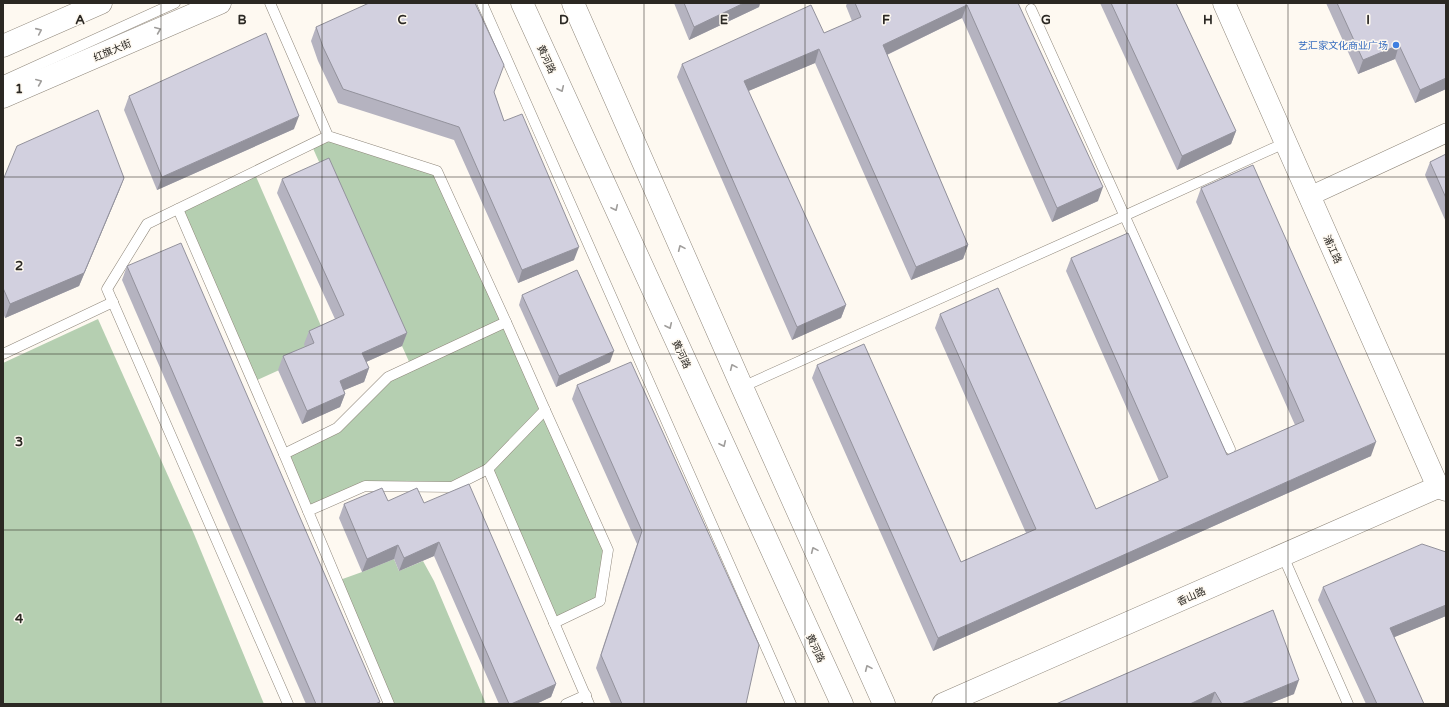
<svg xmlns="http://www.w3.org/2000/svg" width="1449" height="707" viewBox="0 0 1449 707" font-family="'Varela Round','Noto Sans SC',sans-serif">
  <rect width="100%" height="100%" fill="#fef9f1"/>
  <g fill="#b5cfb1">
    <polygon points="328,136 437,171 608,550 600,601 554,623 488,469 452,487 365,486 308,511 284,454 337,428 388,377 411,366 311,144"/>
    <polygon points="254,172 325,335 310,356 253,382 178,209"/>
    <polygon points="98,319 194,534 264,704 3,704 3,363"/>
    <polygon points="394,559 399,571 423,561 434,581 486,704 389,704 337,581 362,572"/>
  </g>
  <g fill="none" stroke-linecap="round" stroke-linejoin="round">
    <g stroke="#8f877b" stroke-width="11">
      <g id="service">
        <polyline points="270,3 328,136 437,171 506,322"/>
        <polyline points="482,3 791,704"/>
        <polyline points="1031,9 1230,449"/>
        <polyline points="3,81 175,3"/>
        <polyline points="178,209 284,454"/>
        <polyline points="3,354 113,302"/>
        <polyline points="742,387 1124,216 1287,142"/>
        <polyline points="545,410 608,550 600,601 554,623"/>
        <polyline points="308,511 365,486 452,487 488,469"/>
        <polyline points="1283,556 1348,704"/>
        <polyline points="288,704 107,289 147,224 328,136"/>
        <polyline points="389,704 284,454 337,428 388,377 506,322 545,410 488,469 589,704"/>
        <polyline points="566,704 586,695"/>
      </g>
    </g>
    <g stroke="#8f877b" stroke-width="20">
      <polyline id="minor" points="1310,196 1446,133"/>
    </g>
    <g stroke="#8f877b" stroke-width="23">
      <g id="tertiary">
        <polyline points="1224,3 1438,487 1446,490"/>
        <polyline points="943,704 1438,487"/>
      </g>
    </g>
    <g stroke="#8f877b" stroke-width="23">
      <g id="primary">
        <polyline points="522,3 842,704"/>
        <polyline points="573,3 742,387 884,704"/>
        <polyline points="3,46 101,3"/>
        <polyline points="3,97 220,3"/>
      </g>
    </g>
    <use href="#service" stroke="#fff" stroke-width="10"/>
    <use href="#minor" stroke="#fff" stroke-width="19"/>
    <use href="#tertiary" stroke="#fff" stroke-width="22"/>
    <use href="#primary" stroke="#fff" stroke-width="22"/>
  </g>
  <g fill="#b5b3c0">
    <polygon points="674,3 760,3 759,7 689,40"/>
    <polygon points="847,3 1018,3 1098,201 1052,222 962,18 887,55 968,245 963,259 911,280 815,63 748,91 846,305 841,318 792,340 677,77 682,64 824,33 852,21 846,6"/>
    <polygon points="1100,3 1176,3 1236,131 1231,144 1177,170"/>
    <polygon points="1326,3 1446,3 1446,89 1415,103 1395,59 1358,74"/>
    <polygon points="316,27 494,92 504,121 574,260 518,283 454,140 338,103 318,61 311,41"/>
    <polygon points="129,96 294,129 157,190 124,110"/>
    <polygon points="1446,154 1446,222 1425,175 1430,162"/>
    <polygon points="124,178 119,191 79,286 5,318 3,313 3,180"/>
    <polygon points="282,179 407,333 402,346 366,362 369,368 364,382 344,390 345,394 340,407 302,424 278,370 283,356 305,347 304,344 309,331 335,319 277,193"/>
    <polygon points="1201,188 1371,456 933,651 812,378 817,365 961,562 1026,533 935,328 940,314 1096,509 1159,481 1066,271 1071,258 1227,455 1295,425 1196,202"/>
    <polygon points="127,266 380,702 379,704 306,704 122,280"/>
    <polygon points="522,295 610,362 556,387 519,305"/>
    <polygon points="577,385 746,704 611,704 596,668 637,544 572,399"/>
    <polygon points="388,501 424,503 556,684 551,697 536,704 499,704 434,556 399,571 394,559 362,572 339,518 344,504"/>
    <polygon points="1446,552 1446,616 1394,637 1424,704 1366,704 1318,600 1323,587"/>
    <polygon points="1273,610 1294,694 1269,704 1056,704"/>
  </g>
  <g fill="#93929c">
    <polygon points="744,3 760,3 759,7 689,40 694,27"/>
    <polygon points="967,5 962,18 878,59 883,45"/>
    <polygon points="1399,45 1395,59 1358,74 1363,60"/>
    <polygon points="819,49 815,63 739,95 744,81"/>
    <polygon points="1446,78 1446,89 1415,103 1420,90"/>
    <polygon points="299,116 294,129 157,190 162,177"/>
    <polygon points="1236,131 1231,144 1177,170 1182,156"/>
    <polygon points="124,178 119,191 79,286 5,318 10,304"/>
    <polygon points="1103,187 1098,201 1052,222 1057,208"/>
    <polygon points="968,245 963,259 911,280 916,267"/>
    <polygon points="579,247 574,260 518,283 522,270"/>
    <polygon points="846,305 841,318 792,340 797,327"/>
    <polygon points="407,333 402,346 357,366 362,353"/>
    <polygon points="614,351 610,362 556,387 559,376"/>
    <polygon points="369,368 364,382 335,394 340,381"/>
    <polygon points="345,394 340,407 302,424 307,411"/>
    <polygon points="1376,442 1371,456 933,651 938,638"/>
    <polygon points="439,542 434,556 399,571 404,558"/>
    <polygon points="398,545 394,559 362,572 367,559"/>
    <polygon points="1446,605 1446,616 1385,641 1390,628"/>
    <polygon points="1299,680 1294,694 1269,704 1241,704"/>
    <polygon points="556,684 551,697 536,704 511,704"/>
    <polygon points="1215,692 1211,704 1190,704"/>
  </g>
  <g fill="#d2d0df" stroke="#93929c">
    <polygon points="369,3 475,3 504,65 494,92 504,121 522,114 579,247 522,270 459,127 343,89 323,47 316,27"/>
    <polygon points="684,3 744,3 694,27"/>
    <polygon points="855,3 1018,3 1103,187 1057,208 967,5 883,45 968,245 916,267 819,49 744,81 846,305 797,327 682,64 811,5 824,33 861,17"/>
    <polygon points="1111,3 1176,3 1236,131 1182,156"/>
    <polygon points="1337,3 1446,3 1446,78 1420,90 1399,45 1363,60"/>
    <polygon points="266,33 299,116 162,177 129,96"/>
    <polygon points="98,110 124,178 84,273 10,304 3,288 3,180 17,146"/>
    <polygon points="1446,154 1446,198 1430,162"/>
    <polygon points="329,158 407,333 362,353 369,368 340,381 345,394 307,411 283,356 314,343 309,331 344,315 282,179"/>
    <polygon points="1253,165 1376,442 938,638 817,365 864,344 961,562 1036,529 940,314 998,288 1096,509 1168,477 1071,258 1128,233 1227,455 1304,421 1201,188"/>
    <polygon points="181,243 380,702 375,704 316,704 127,266"/>
    <polygon points="577,270 614,351 559,376 522,295"/>
    <polygon points="631,362 759,645 746,704 622,704 601,655 642,531 577,385"/>
    <polygon points="469,484 556,684 511,704 509,704 439,542 404,558 398,545 367,559 344,504 382,488 388,501 417,488 424,503"/>
    <polygon points="1422,544 1446,552 1446,605 1390,628 1424,704 1377,704 1323,587"/>
    <polygon points="1273,610 1299,680 1241,704 1222,704 1215,692 1190,704 1056,704"/>
  </g>
  <defs><path id="oneway-chevron" d="M-2-3.5L2.5 0L-2 3.5" fill="none" stroke-width="1.6" stroke-linecap="round" stroke-linejoin="round"/></defs>
  <g stroke="#a09e9c">
    <use href="#oneway-chevron" transform="translate(158 30) rotate(-23)"/>
    <use href="#oneway-chevron" transform="translate(39 31) rotate(-24)"/>
    <use href="#oneway-chevron" transform="translate(39 82) rotate(-23)"/>
    <use href="#oneway-chevron" transform="translate(561 89) rotate(65)"/>
    <use href="#oneway-chevron" transform="translate(615 208) rotate(65)"/>
    <use href="#oneway-chevron" transform="translate(681 248) rotate(-114)"/>
    <use href="#oneway-chevron" transform="translate(669 326) rotate(65)"/>
    <use href="#oneway-chevron" transform="translate(733 367) rotate(-114)"/>
    <use href="#oneway-chevron" transform="translate(723 444) rotate(65)"/>
    <use href="#oneway-chevron" transform="translate(814 550) rotate(-114)"/>
    <use href="#oneway-chevron" transform="translate(868 668) rotate(-114)"/>
  </g>
  <path fill="none" stroke="#2b2823" stroke-width="1" stroke-opacity="0.55" d="M161,3v701M322,3v701M483,3v701M644,3v701M805,3v701M966,3v701M1127,3v701M1288,3v701M3,177h1443M3,354h1443M3,530h1443"/>
  <circle fill="#3f7fe0" stroke="#fef9f1" stroke-width="1.5" cx="1396" cy="45" r="4"/>
  <g text-anchor="middle" stroke-width="3" stroke-linejoin="round" paint-order="stroke">
    <g font-size="10" fill="#366cbe" stroke="#fef9f1" text-anchor="end">
      <text x="1388" y="49">艺汇家文化商业广场</text>
    </g>
    <g font-size="10" fill="#2b2823" stroke="#fef9f1">
      <text transform="translate(112 50) rotate(-23)" y="4">红旗大街</text>
      <text transform="translate(547 59) rotate(65)" y="4">黄河路</text>
      <text transform="translate(1333 249) rotate(66)" y="4">浦江路</text>
      <text transform="translate(682 354) rotate(65)" y="4">黄河路</text>
      <text transform="translate(1191 596) rotate(-24)" y="4">香山路</text>
      <text transform="translate(816 648) rotate(65)" y="4">黄河路</text>
    </g>
  </g>
  <g font-size="13" text-anchor="middle" font-weight="bold" fill="#2b2823" stroke="#fef9f1" stroke-width="3" stroke-linejoin="round" paint-order="stroke">
    <text x="80" y="24">A</text>
    <text x="242" y="24">B</text>
    <text x="402" y="24">C</text>
    <text x="564" y="24">D</text>
    <text x="724" y="24">E</text>
    <text x="886" y="24">F</text>
    <text x="1046" y="24">G</text>
    <text x="1208" y="24">H</text>
    <text x="1368" y="24">I</text>
    <text x="19" y="93">1</text>
    <text x="19" y="270">2</text>
    <text x="19" y="446">3</text>
    <text x="19" y="623">4</text>
  </g>
  <rect width="1449" height="707" fill="none" stroke="#2b2823" stroke-width="8"/>
</svg>
